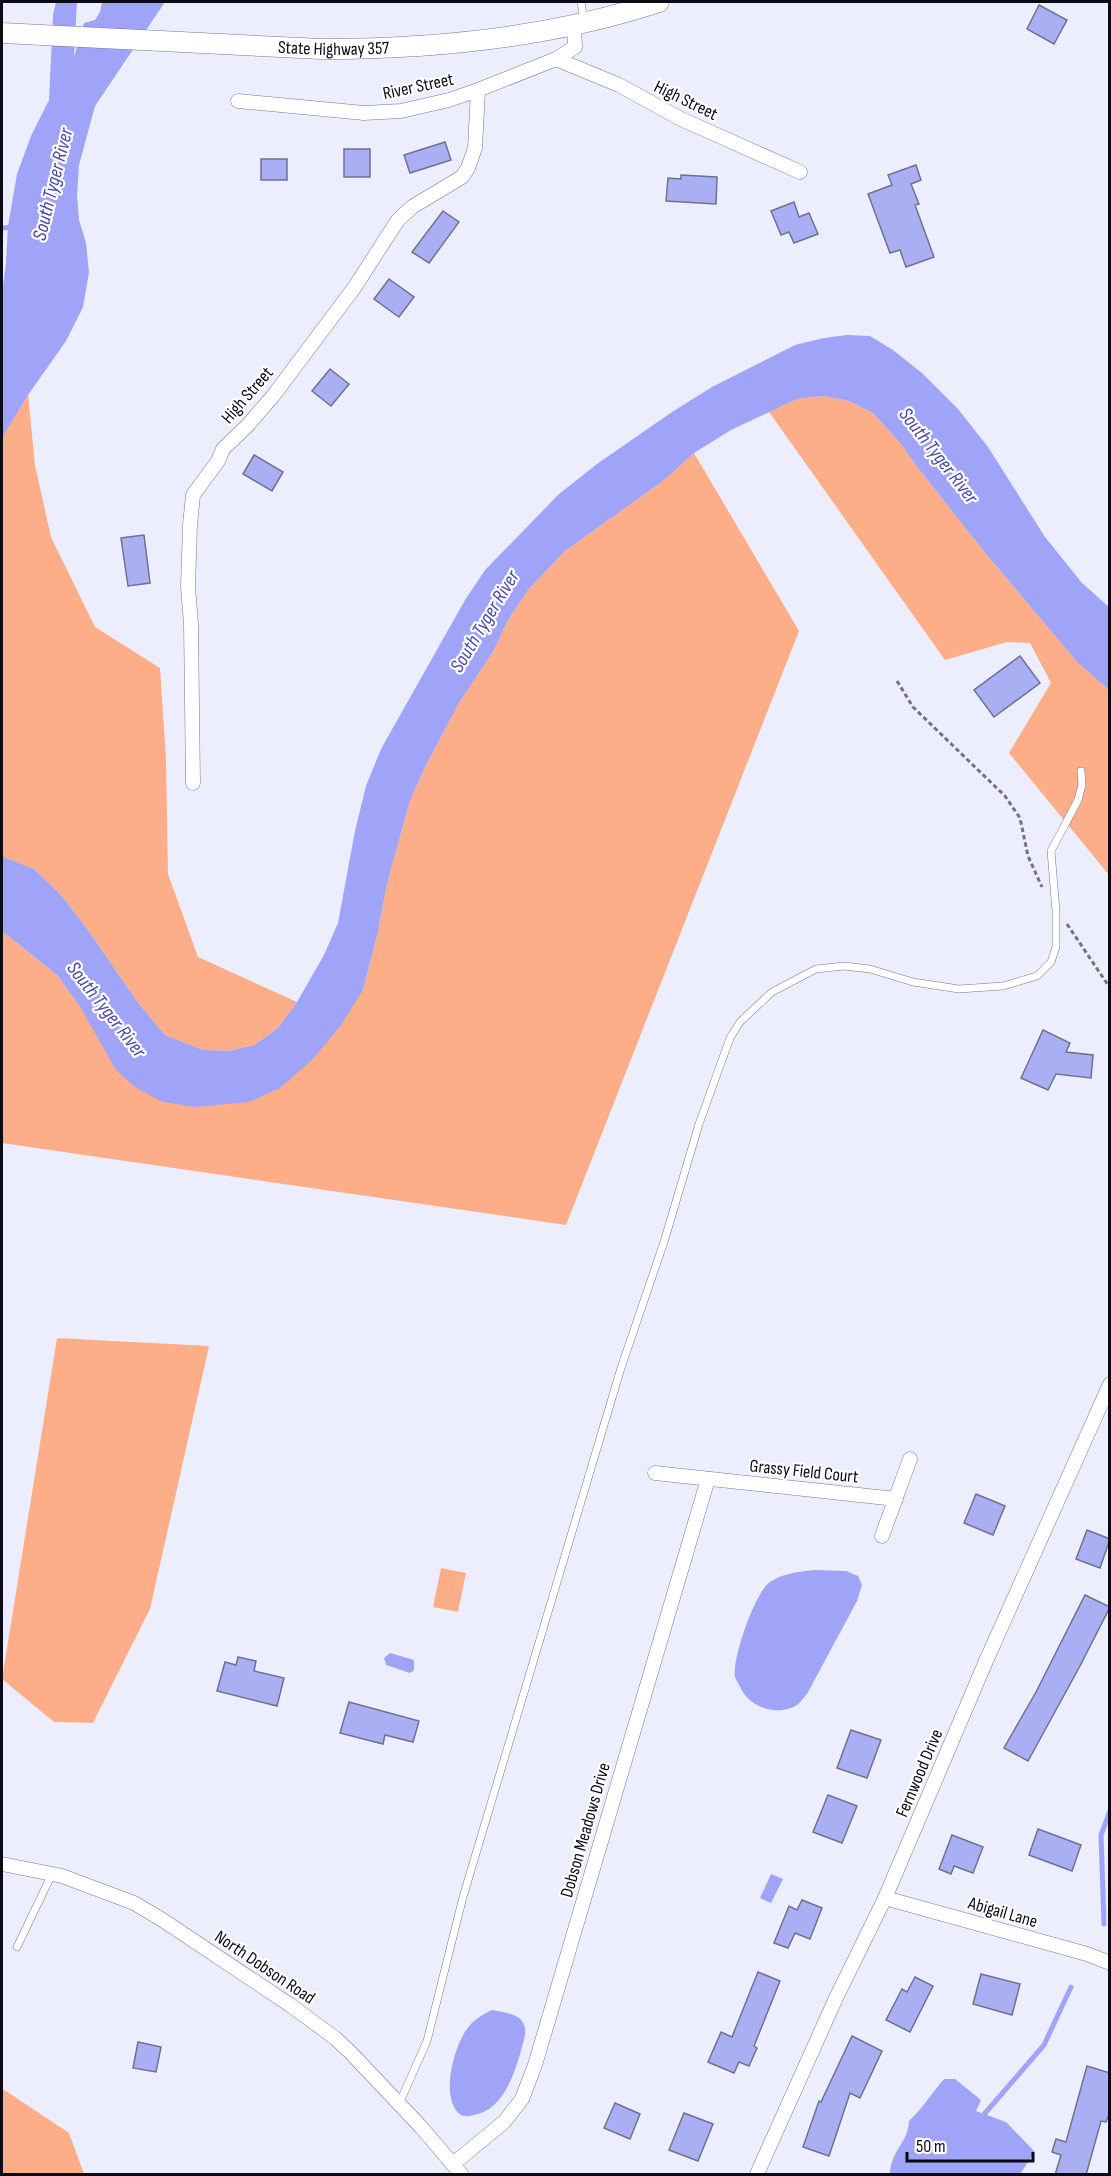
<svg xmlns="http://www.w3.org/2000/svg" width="1111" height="2176" viewBox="0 0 1111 2176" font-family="'Sofia Sans Condensed',sans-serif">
  <rect width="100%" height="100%" fill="#edeefd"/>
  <g fill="#fdad87">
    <polygon points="28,395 35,465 51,537 95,627 160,668 166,759 168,874 198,957 297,1002 278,1028 254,1045 228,1051 203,1050 165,1035 139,1004 88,930 62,896 34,869 2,856 2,438"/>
    <polygon points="823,396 849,401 873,413 901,444 918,468 982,549 1078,663 1109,690 1109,875 1009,753 1051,683 1030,643 1007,642 945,660 769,412 797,399"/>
    <polygon points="694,453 799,631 566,1225 2,1143 2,931 57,975 79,1005 163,1102 363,990 378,932 387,884 410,801 427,763 459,703 493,652 508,620 528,590 565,551 663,481"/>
    <polygon points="57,1338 209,1346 150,1609 93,1723 54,1722 2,1679"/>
    <polygon points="441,1568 466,1573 458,1612 433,1607"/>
    <polygon points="2,2089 9,2093 69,2133 84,2174 2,2174"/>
  </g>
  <g fill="#9fa4f9">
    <polygon points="56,2 77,2 74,57 84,23 95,20 100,12 102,2 165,2 95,106 79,165 77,195 79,220 86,243 89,272 83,307 66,341 28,395 2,438 2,294 6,263 8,226 17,174 31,136 49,100 53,15"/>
    <polygon points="847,335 870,336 893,350 922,373 958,409 988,447 1045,537 1082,583 1109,607 1109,690 1078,663 982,549 918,468 901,444 873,413 849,401 823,396 797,399 731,430 694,453 663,481 565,551 528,590 508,620 493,652 459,703 427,763 410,801 387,884 378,932 363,990 341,1025 313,1059 280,1088 249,1102 195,1107 163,1102 136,1088 116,1070 79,1005 57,975 2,931 2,856 34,869 62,896 88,930 139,1004 165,1035 203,1050 228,1051 254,1045 278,1028 297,1002 324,955 338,923 355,831 366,786 381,749 465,600 485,570 559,494 597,464 672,412 712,387 795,345 824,338"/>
    <path d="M814,1570l32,1 12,5 4,9 -5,16 -50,93c-3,3 -6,8 -10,11 -19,12 -46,3 -56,-16 -1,-3 -5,-9 -6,-12 -3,-18 20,-85 35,-95 14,-9 28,-10 44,-12z"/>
    <polygon points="390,1653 414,1660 414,1670 410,1673 386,1665 384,1658"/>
    <polygon points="771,1874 783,1879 771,1903 760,1898"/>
    <path d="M492,2010c9,2 24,3 30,11 6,8 2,18 0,26 -7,25 -18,63 -48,68 -4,1 -9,2 -13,0 -22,-15 -7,-69 6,-86 7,-10 15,-14 25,-19z"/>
    <path d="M944,2079h11l26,21 -5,11 30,11 29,30 -15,22h-132l2,-2c2,-23 18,-29 19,-51 13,-12 23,-28 35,-42z"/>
  </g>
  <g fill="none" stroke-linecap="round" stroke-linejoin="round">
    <g stroke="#9fa4f9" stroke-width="5">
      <polyline points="2,228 15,227"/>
      <polyline points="1104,1924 1101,1835 1110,1811"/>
      <polyline points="980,2119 1044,2045 1071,1987"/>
    </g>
  </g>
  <g fill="#aaaff3" stroke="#6e7191" stroke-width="1.5">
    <polygon points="1039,5 1067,20 1054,44 1027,29"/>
    <polygon points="445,142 451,160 410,173 404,155"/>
    <rect x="344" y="149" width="26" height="28"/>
    <rect x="261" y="159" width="26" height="21"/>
    <polygon points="916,165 921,180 911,184 919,204 915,205 934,257 906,267 900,250 890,253 868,194 892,185 888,175"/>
    <polygon points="681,175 717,177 716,204 666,201 668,178 681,179"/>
    <polygon points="794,202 799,217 809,213 818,234 794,243 789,232 781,235 771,211"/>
    <polygon points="443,211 459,222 429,263 412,252"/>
    <polygon points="389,279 414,297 399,317 374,299"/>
    <polygon points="330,369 349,384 331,406 312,391"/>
    <polygon points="254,455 283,472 272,491 243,474"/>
    <polygon points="144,535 150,583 128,586 121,538"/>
    <polygon points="1020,656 1040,683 994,717 974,690"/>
    <polygon points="1043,1030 1070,1043 1066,1052 1093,1055 1091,1078 1056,1074 1048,1090 1021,1078"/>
    <polygon points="976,1494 1005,1506 993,1535 964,1523"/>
    <polygon points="1087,1530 1110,1539 1100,1568 1076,1559"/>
    <polygon points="1085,1595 1110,1607 1080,1666 1028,1761 1004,1748 1036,1692"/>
    <polygon points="238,1657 256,1661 254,1671 284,1678 277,1706 217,1691 225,1662 236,1665"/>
    <polygon points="349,1702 419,1721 413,1742 385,1735 383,1744 340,1733"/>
    <polygon points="851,1730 881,1740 867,1778 837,1768"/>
    <polygon points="828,1795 857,1806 842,1843 813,1832"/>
    <polygon points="1038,1829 1081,1845 1072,1871 1029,1855"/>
    <polygon points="952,1835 983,1847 973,1873 954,1866 951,1874 939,1869"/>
    <polygon points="802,1900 822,1908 810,1939 795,1933 788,1948 774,1943 789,1906 797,1910"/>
    <polygon points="758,1972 780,1981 754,2046 757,2048 749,2066 739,2062 734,2073 708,2062 721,2032 732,2037"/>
    <polygon points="981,1974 1020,1984 1012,2015 973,2004"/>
    <polygon points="915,1977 933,1986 910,2032 886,2020 902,1989 907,1992"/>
    <polygon points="852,2036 882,2051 860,2098 850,2093 829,2156 803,2147 819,2101 821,2102"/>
    <polygon points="138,2042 161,2047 156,2072 133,2068"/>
    <polygon points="1087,2066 1110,2073 1110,2112 1106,2122 1101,2121 1086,2175 1055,2175 1061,2155 1052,2152 1056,2139 1066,2142"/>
    <polygon points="615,2103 640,2114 630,2139 604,2128"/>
    <polygon points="684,2113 713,2124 698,2161 669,2150"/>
  </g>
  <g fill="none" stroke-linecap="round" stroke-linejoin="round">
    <g stroke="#747797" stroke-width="8">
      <g id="lane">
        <polyline points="581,2 584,21"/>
        <polyline points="17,1947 52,1874"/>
        <polyline points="399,2104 427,2041 463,1897 621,1368 664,1242 699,1124 730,1038 740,1022 772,992 816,969 844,966 870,969 913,982 959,989 1003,986 1037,976 1051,962 1056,947 1056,911 1051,851 1078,800 1082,785 1081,771"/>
      </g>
    </g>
    <g stroke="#747797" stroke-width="15">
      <g id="street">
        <polyline points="556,59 619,85 681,119 800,172"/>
        <polyline points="238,101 364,113 401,111 449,100 478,90 556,59 575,47 574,26"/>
        <polyline points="193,783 191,624 188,587 190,525 193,495 218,461 223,449 247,426 273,396 354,288 398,220 412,207 462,177 468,168 475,148 478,90"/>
        <polyline points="655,1473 896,1499"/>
        <polyline points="882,1536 910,1459"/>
        <polyline points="2,1864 62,1876 134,1903 161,1919 290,2005 335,2038 351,2053 421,2127 461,2174"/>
        <polyline points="885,1898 1087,1954 1110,1963"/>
        <polyline points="453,2164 504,2122 522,2099 535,2065 708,1479"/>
        <polyline points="757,2174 836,1998 885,1898 986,1661 1110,1384"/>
      </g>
    </g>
    <g stroke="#747797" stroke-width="21">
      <g id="secondary">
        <path id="s1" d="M2,33l319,16c114,0 229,-11 338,-47"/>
      </g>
    </g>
    <g stroke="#737381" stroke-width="3" stroke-dasharray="4.5 3" stroke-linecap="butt">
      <polyline points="897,681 913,707 1005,796 1020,818 1028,856 1042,887"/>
      <polyline points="1067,924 1110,988"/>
    </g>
    <use href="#lane" stroke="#fff" stroke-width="7"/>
    <use href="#street" stroke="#fff" stroke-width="14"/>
    <use href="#secondary" stroke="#fff" stroke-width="20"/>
  </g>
  <g text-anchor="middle" stroke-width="4.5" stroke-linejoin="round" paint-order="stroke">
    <g font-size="18" fill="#0b0b17" stroke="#fdfdfd">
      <text dy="6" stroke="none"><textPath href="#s1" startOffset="332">State Highway 357</textPath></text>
      <text transform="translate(418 86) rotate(-12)" y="6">River Street</text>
      <text transform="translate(686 100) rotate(26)" y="6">High Street</text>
      <text transform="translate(247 395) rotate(-49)" y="6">High Street</text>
      <text transform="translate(804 1471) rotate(6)" y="6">Grassy Field Court</text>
      <text transform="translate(919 1773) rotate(-67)" y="6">Fernwood Drive</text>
      <text transform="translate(585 1830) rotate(-74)" y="6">Dobson Meadows Drive</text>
      <text transform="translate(1003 1912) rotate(16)" y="6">Abigail Lane</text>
      <text transform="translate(265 1967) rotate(34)" y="6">North Dobson Road</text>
    </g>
    <g font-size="20" font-style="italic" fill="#4b47a9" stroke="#fdfdfd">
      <text transform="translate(52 184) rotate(-76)" y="7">South Tyger River</text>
      <text transform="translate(939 455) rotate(52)" y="7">South Tyger River</text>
      <text transform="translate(484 621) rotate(-59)" y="7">South Tyger River</text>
      <text transform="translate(107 1009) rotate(52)" y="7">South Tyger River</text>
    </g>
  </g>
  <rect width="1111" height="2176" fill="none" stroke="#0b0b17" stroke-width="6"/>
  <path d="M907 2152v9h126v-9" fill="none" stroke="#0b0b17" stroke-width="3"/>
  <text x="916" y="2152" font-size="18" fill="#0b0b17" stroke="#fdfdfd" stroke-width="4.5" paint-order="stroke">50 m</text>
</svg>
